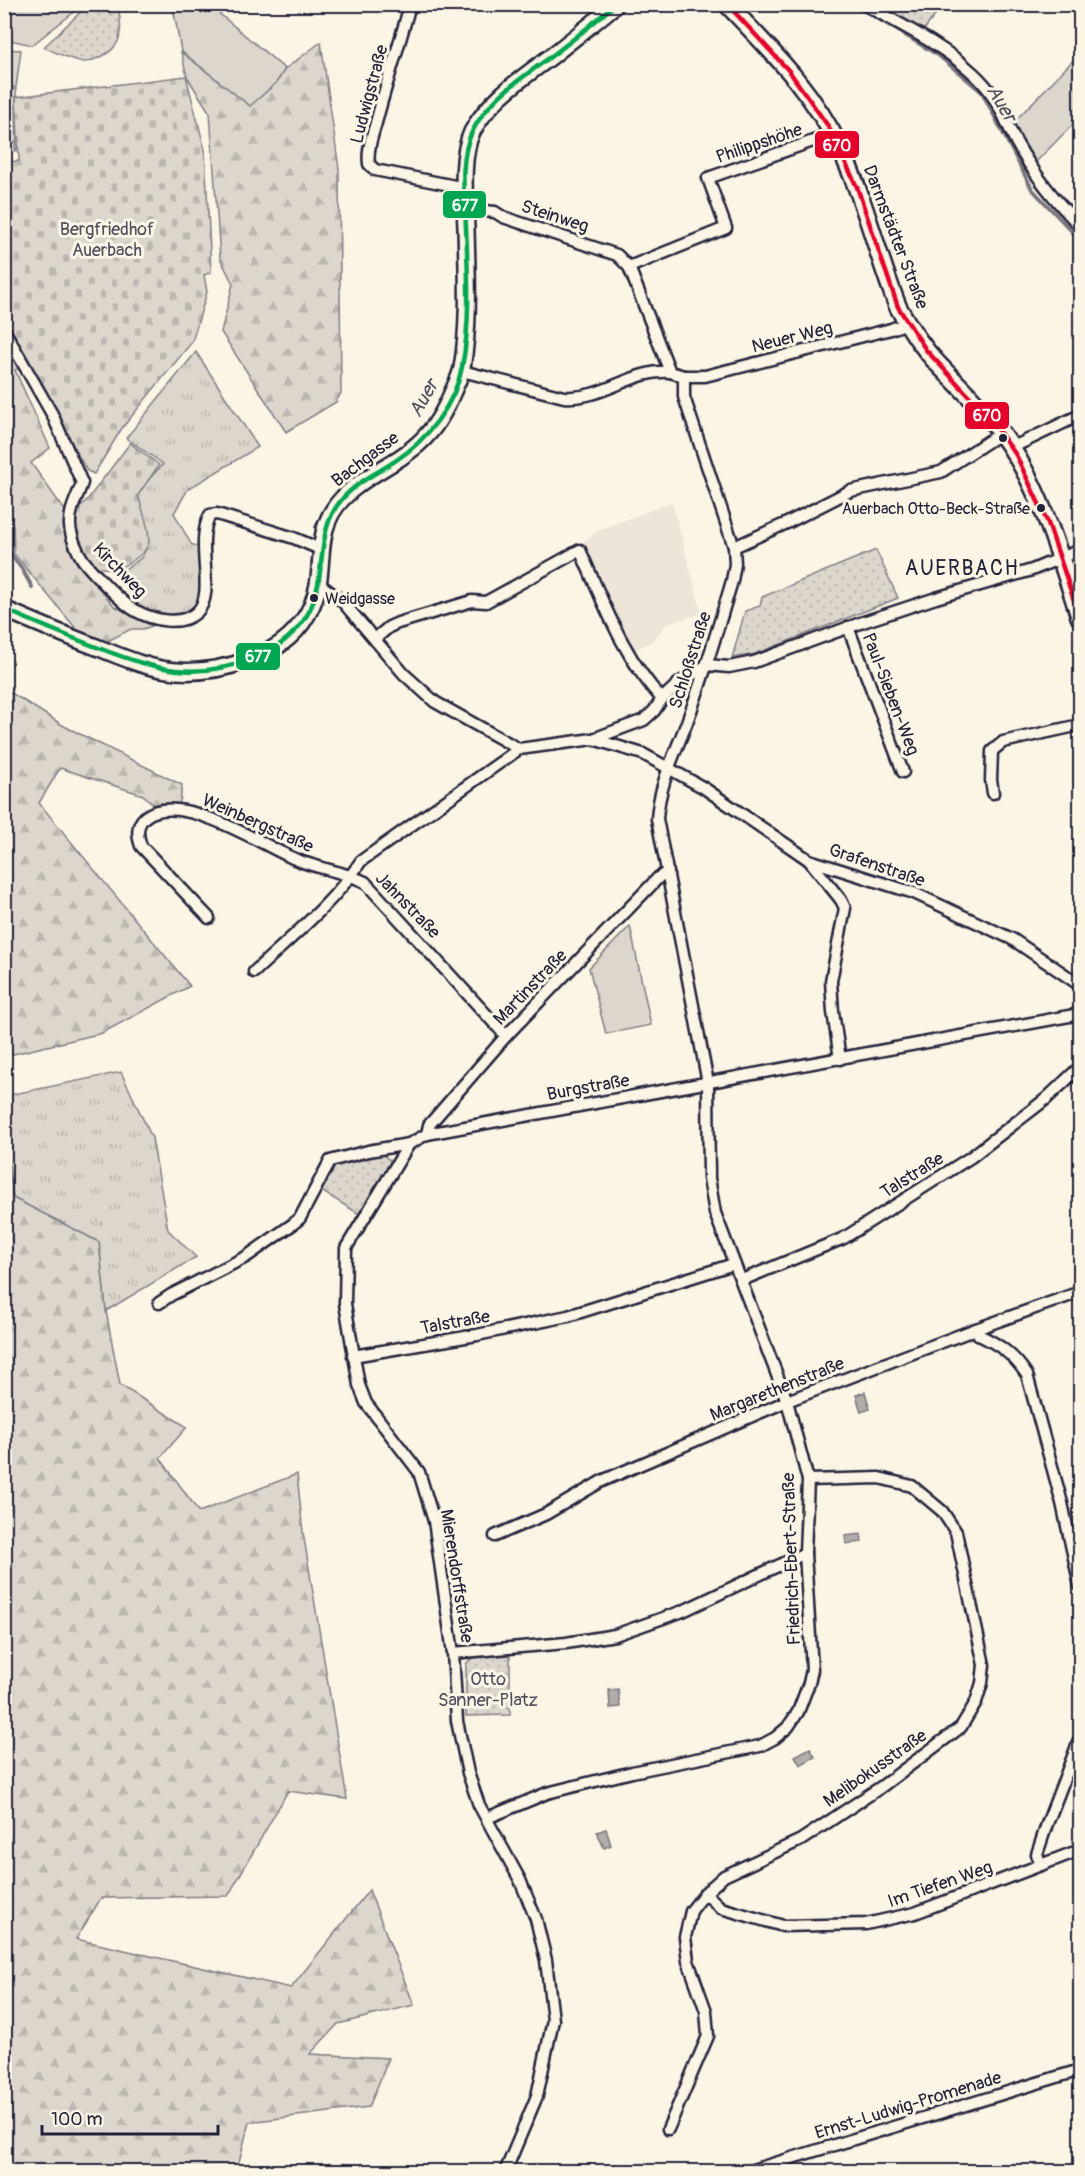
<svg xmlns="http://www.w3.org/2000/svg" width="1085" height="2176" viewBox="0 0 1085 2176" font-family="Pangolin,sans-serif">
  <defs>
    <pattern id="grass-tufts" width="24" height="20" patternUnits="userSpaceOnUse" patternTransform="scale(1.5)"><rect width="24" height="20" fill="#dcd6cc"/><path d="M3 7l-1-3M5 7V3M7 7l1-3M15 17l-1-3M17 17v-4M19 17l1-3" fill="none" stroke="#bcb7b0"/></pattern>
    <pattern id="forest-firs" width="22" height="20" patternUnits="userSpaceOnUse" patternTransform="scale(1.5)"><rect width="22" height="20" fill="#dcd6cc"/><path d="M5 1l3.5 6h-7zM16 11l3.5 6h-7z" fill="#bcb7b0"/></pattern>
    <pattern id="cemetery-stones" width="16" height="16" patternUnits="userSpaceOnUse" patternTransform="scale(1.5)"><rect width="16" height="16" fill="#dcd6cc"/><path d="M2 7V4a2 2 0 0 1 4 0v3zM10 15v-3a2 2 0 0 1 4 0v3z" fill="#bcb7b0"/></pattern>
    <pattern id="park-dots" width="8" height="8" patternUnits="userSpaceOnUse" patternTransform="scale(1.5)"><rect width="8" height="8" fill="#dcd6cc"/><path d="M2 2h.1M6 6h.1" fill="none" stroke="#bcb7b0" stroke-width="1.8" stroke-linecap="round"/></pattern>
  </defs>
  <rect width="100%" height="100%" fill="#fcf5e5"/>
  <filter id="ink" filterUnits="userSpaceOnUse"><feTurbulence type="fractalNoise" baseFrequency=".0167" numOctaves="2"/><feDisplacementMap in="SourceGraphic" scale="12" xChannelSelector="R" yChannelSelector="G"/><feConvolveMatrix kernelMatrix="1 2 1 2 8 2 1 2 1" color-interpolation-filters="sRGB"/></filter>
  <g filter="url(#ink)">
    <polygon fill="#ece5d8" points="672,502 702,614 668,623 652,641 631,652 583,542 599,530"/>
    <g fill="url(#grass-tufts)" stroke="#7f7c84" stroke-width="1.5">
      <polygon points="5,49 21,50 16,87 5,88"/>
      <polygon points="16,89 17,150 15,151 15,142 5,143 4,90"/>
      <polygon points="196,352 258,447 188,489 174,513 191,544 198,547 201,596 192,611 176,618 140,609 125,569 141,558 146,549 138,491 163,464 126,438"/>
      <polygon points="121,1072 152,1138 168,1230 196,1257 106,1311 99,1242 13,1198 5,1125 4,1096"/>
    </g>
    <g fill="url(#forest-firs)" stroke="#7f7c84" stroke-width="1.5">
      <polygon points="321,42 339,169 341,393 336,402 286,432 221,332 233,284 220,258 210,113 187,77 181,52 250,105 276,83 285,69"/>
      <polygon points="4,341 19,368 15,370 50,448 31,463 66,512 74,551 84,571 114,606 152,626 143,629 131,629 106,642 83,637 14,554 13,525 4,515"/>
      <polygon points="5,689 64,726 182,785 180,803 154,805 143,795 60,768 39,803 190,986 102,1033 5,1056"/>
      <polygon points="5,1125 13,1198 99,1242 106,1311 120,1385 187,1427 160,1458 199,1512 297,1474 303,1532 347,1799 288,1791 228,1896 101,1898 76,1939 291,1988 369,1890 414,2005 338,2024 310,2054 389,2058 369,2107 249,2122 237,2171 5,2171"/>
    </g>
    <g fill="url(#cemetery-stones)" stroke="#7f7c84" stroke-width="1.5">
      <polygon points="186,76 205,150 211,272 204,275 207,292 192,342 122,428 94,474 87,471 5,319 5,162 19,161 16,97"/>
      <path d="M130,443l29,22 -21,30c3,11 12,35 11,46 -1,8 -7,13 -14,18 -12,10 -34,14 -47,2 -12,-11 -14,-34 -13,-49l13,-13z"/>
    </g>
    <g fill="url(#park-dots)" stroke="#7f7c84" stroke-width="1.5">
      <path d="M89,4l17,1 12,2c5,24 5,41 -20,51 -5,2 -9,4 -14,4 -14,-2 -27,-9 -40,-15z"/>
      <polygon points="869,5 943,5 923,31"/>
      <polygon points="876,550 898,598 755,654 732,658 745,611 760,606 762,597"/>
      <polygon points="383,1155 393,1163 361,1215 321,1191 335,1166"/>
      <polygon points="510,1655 510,1715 466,1716 466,1664 472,1658"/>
    </g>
    <g fill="#dcd6cc" stroke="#7f7c84" stroke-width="1.5">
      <polygon points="188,4 209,5 285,69 276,83 250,106 181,51 173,7"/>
      <polygon points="4,5 5,4 83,5 32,45 5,39"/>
      <polygon points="1080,53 1080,117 1033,165 1012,124"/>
      <polygon points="630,926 651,1025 606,1034 589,968"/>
    </g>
    <g fill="#b2adab" stroke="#78757e" stroke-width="1.5">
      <polygon points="865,1392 870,1409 861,1412 856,1395"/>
      <polygon points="861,1534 862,1542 846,1544 845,1536"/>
      <polygon points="618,1689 620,1707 610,1708 609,1690"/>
      <polygon points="810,1748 815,1757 800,1765 795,1756"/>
      <polygon points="606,1829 611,1845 604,1848 597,1832"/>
    </g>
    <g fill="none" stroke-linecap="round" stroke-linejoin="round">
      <g stroke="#78757e" stroke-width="4">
        <polyline points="867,12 938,55 982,92 1032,189 1080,240"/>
        <path d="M316,527c11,-24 25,-42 48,-55"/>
        <polyline points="4,546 22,569 32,587"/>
      </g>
      <g stroke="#22223b" stroke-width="15">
        <g id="minor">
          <path d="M410,4c-10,40 -24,79 -34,119 -4,13 -9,28 -7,41l6,6 90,18"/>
          <path d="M863,4c39,21 98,50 125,85 13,16 19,36 28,53 19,34 38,57 64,84"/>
          <path d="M465,209l30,3 8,5 114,38 12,12 41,105 14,4v21l50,150 1,17 -3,17c-14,47 -28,95 -45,141 -12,32 -28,62 -30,97l51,264 1,95 6,35 72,188 21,79 -3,73 7,117 -3,13 -11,29 -10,15 -13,11 -15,8 -128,26 -85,21 -60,25"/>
          <polyline points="629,267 726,228 708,178 816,140 831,131"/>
          <path d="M4,330l48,84 30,69c-5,15 -13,27 -12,43 1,11 7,25 13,34 9,12 41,45 53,51 17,9 45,16 61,1 20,-19 -3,-69 13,-97l7,-1 77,24 26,11"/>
          <path d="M462,371l102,26c39,3 68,-28 106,-25"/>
          <polyline points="684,376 705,376 891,329 907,323"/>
          <polyline points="1011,448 1080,415"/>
          <polyline points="734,547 787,523 850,491 941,472 1001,433"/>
          <polyline points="318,583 342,601 404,674 435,702 519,749 593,739 643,754 704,788 809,860 914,893 1012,939 1080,985"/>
          <polyline points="848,627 903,772"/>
          <path d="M376,638l13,-11 9,-4 74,-22 14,1 94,-52c23,51 43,107 82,149"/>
          <polyline points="593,739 644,720 654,711 662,699 679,683 707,665 729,667 754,662 863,622 936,598 1032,570 1080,550"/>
          <polyline points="993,793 991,780 992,751 1003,742 1080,725"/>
          <polyline points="809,860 841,900 845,908 831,981 833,1012 840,1059"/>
          <path d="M209,918l-68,-72c-4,-11 -5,-21 4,-29 35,-27 115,27 150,42 23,10 48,12 70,23l141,154"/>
          <path d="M254,972c37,-35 79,-68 107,-111l158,-112"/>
          <polyline points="427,1134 429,1125 506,1036 659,877 668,872"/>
          <polyline points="409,1144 346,1248 345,1304 359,1385 366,1403 419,1472 434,1521 453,1653 457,1721 468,1773 479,1805 520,1880 536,1919 546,1960 553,2020 537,2096 505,2172"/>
          <polyline points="742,1280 844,1238 971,1157 1046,1099 1080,1067"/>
          <polyline points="159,1303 171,1295 246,1257 293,1224 300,1218 330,1161 368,1151 409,1144 427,1134 1080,1014"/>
          <path d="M976,1329l3,6c21,10 35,20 48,40l35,128 18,83"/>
          <polyline points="353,1356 477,1335 568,1316 734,1264"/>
          <polyline points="495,1536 546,1514 602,1481 787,1401 976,1329 1080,1292"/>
          <polyline points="453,1653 566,1643 615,1635 683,1611 805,1553"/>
          <polyline points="1041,1865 1037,1854 1047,1824 1080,1738"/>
          <polyline points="705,1893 721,1908 783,1926 866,1924 915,1913 1080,1850"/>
          <polyline points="668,2129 708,2036 706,2011 688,1961 685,1937 691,1911 705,1893 724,1876 801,1840 881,1787 961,1727 976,1702 982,1683 984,1665 956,1532 942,1511 912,1486 879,1478 808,1480"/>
          <polyline points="746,2172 1080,2070"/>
        </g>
      </g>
      <g stroke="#22223b" stroke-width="20">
        <path id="secondary" d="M4,609c32,14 63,27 95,39 25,10 50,21 77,23 25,2 50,-3 73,-11 28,-10 51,-27 63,-55 16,-37 -1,-73 30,-106 20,-22 48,-32 70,-50 17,-13 30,-32 38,-51 4,-10 10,-20 12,-30 8,-46 5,-93 4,-140 -1,-27 -6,-71 6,-96 17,-33 52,-55 81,-77 21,-17 42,-33 63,-51"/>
      </g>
      <g stroke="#22223b" stroke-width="21">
        <path id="primary" d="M727,4c45,48 83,83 113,144 25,51 37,107 58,159 11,20 24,40 39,56 22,23 46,45 65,71 39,54 58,122 78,184"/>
      </g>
      <use href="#minor" stroke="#fcf5e5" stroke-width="10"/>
      <use href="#secondary" stroke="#fcf5e5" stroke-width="15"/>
      <use href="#primary" stroke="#fcf5e5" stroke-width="16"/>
      <g stroke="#fcf5e5" stroke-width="9">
        <path id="bus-1" d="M4,609c32,14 63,27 95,39 55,22 98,33 156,10 24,-10 47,-28 57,-53 15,-36 3,-76 31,-107 14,-16 34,-25 52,-37 31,-20 60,-56 67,-94 9,-45 6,-93 4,-139 -1,-30 -8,-67 6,-96 16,-34 52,-55 81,-77 21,-16 42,-33 62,-51"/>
      </g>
      <g stroke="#fcf5e5" stroke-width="9">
        <polyline id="bus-2" points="727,4 789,71 828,126 857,187 898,307 926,350 987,415 1016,455 1048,523 1080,618"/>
      </g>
      <use href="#bus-1" stroke="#00a651" stroke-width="4.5"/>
      <use href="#bus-2" stroke="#e4002b" stroke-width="4.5"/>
    </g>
  </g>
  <g fill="#22223b" stroke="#fcf5e5" stroke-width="2">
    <circle cx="1003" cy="438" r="5"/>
    <circle cx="1041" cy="508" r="5"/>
    <circle cx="314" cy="598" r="5"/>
  </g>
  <g text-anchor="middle" stroke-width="6" stroke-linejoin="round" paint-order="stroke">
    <g font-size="16" fill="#22223b" stroke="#fcf5e5" text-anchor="end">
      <text x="1030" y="514">Auerbach Otto-Beck-Straße</text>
      <text x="325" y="604" text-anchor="start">Weidgasse</text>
    </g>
    <g font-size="18" fill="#22223b" stroke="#fcf5e5">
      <text transform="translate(369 94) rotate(-75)" y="6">Ludwigstraße</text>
      <text transform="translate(759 143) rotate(-19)" y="6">Philippshöhe</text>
      <text transform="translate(555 216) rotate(18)" y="6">Steinweg</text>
      <text transform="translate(896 237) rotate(69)" y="6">Darmstädter Straße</text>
      <text transform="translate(792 337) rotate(-14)" y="6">Neuer Weg</text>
      <text transform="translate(365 459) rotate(-37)" y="6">Bachgasse</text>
      <text transform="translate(120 570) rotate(46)" y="6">Kirchweg</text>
      <text transform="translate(690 660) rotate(-72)" y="6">Schloßstraße</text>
      <text transform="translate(891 694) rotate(69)" y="6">Paul-Sieben-Weg</text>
      <text transform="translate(258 823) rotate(24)" y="6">Weinbergstraße</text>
      <text transform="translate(877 865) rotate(19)" y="6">Grafenstraße</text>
      <text transform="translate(408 905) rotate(46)" y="6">Jahnstraße</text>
      <text transform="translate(530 987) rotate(-46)" y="6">Martinstraße</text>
      <text transform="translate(588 1087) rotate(-10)" y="6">Burgstraße</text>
      <text transform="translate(912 1175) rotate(-32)" y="6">Talstraße</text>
      <text transform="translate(455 1322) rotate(-10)" y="6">Talstraße</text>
      <text transform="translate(777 1389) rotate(-22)" y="6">Margarethenstraße</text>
      <text transform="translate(791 1559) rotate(-92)" y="6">Friedrich-Ebert-Straße</text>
      <text transform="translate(457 1576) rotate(81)" y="6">Mierendorffstraße</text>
      <text transform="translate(875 1768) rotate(-35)" y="6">Melibokusstraße</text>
      <text transform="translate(940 1884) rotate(-19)" y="6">Im Tiefen Weg</text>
      <text transform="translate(908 2105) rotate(-17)" y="6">Ernst-Ludwig-Promenade</text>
    </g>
    <g font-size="18" fill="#504f5f" stroke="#fcf5e5">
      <text x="107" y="235">Bergfriedhof<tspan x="107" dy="21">Auerbach</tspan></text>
      <text x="488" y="1685">Otto<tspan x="488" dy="21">Sanner-Platz</tspan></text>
    </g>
    <g font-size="20" font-style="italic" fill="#545362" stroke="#fcf5e5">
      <text transform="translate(1002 103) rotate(59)" y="7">Auer</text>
      <text transform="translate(423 398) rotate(-61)" y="7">Auer</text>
    </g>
    <g font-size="21" letter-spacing="1.5" fill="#22223b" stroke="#fcf5e5">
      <text x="962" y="575">AUERBACH</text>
    </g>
  </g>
  <g stroke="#fcf5e5" stroke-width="2">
    <rect x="814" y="130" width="46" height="29" rx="6" fill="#e4002b"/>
    <rect x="442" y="190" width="45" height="29" rx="6" fill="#00a651"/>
    <rect x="964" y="401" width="46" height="29" rx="6" fill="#e4002b"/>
    <rect x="235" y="642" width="46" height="29" rx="6" fill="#00a651"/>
  </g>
  <g font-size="16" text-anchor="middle" font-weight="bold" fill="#fff">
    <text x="837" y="151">670</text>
    <text x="465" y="211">677</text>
    <text x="987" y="421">670</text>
    <text x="258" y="662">677</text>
  </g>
  <rect width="1085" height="2176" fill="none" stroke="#fcf5e5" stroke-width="24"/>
  <rect x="12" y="12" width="1061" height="2152" fill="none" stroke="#22223b" stroke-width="2" filter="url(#ink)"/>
  <path d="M42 2125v9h176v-9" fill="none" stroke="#22223b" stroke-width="3"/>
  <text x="51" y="2125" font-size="18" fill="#22223b" stroke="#fcf5e5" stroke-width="4.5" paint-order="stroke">100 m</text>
</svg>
